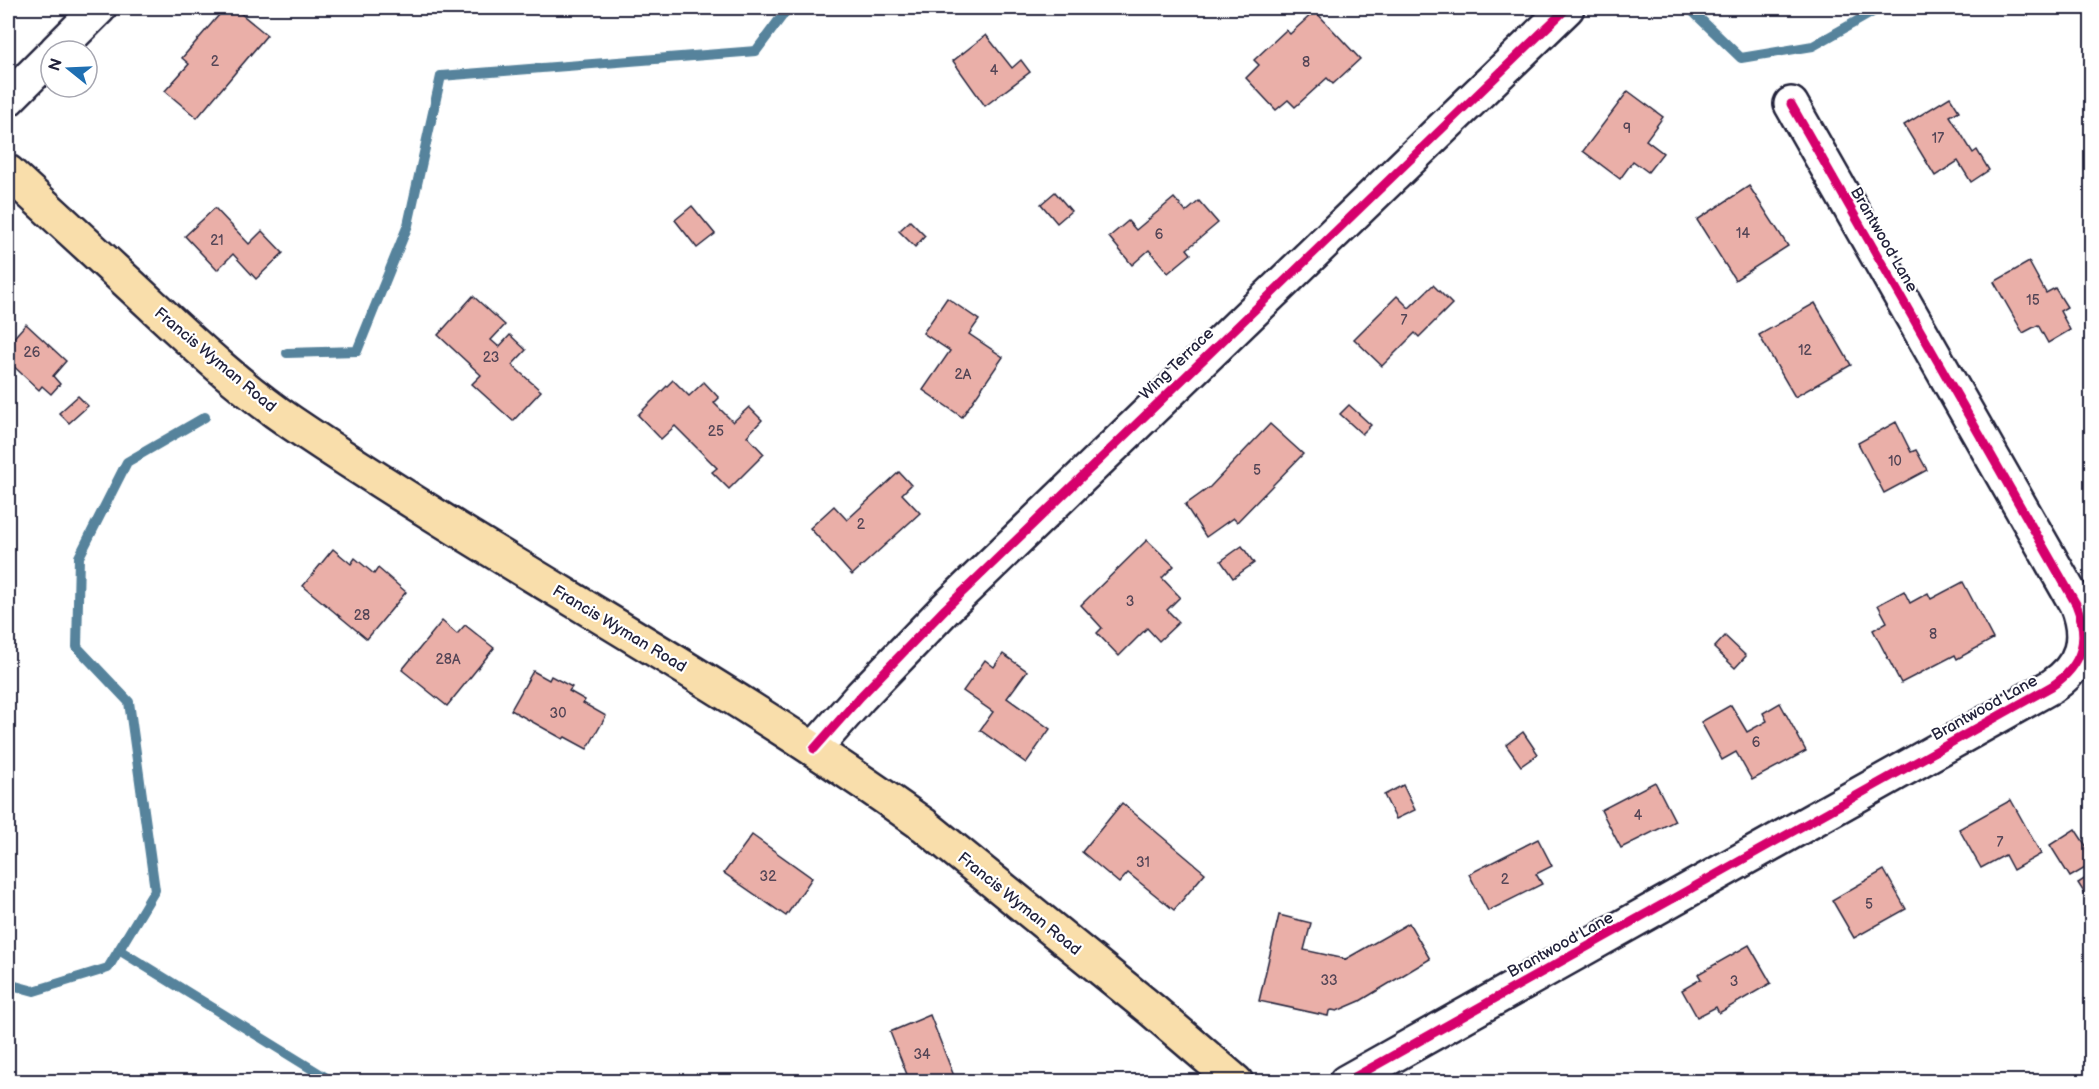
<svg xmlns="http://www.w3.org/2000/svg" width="2099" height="1089" viewBox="0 0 2099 1089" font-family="'Balsamiq Sans',sans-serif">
  <rect width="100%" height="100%" fill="#fff"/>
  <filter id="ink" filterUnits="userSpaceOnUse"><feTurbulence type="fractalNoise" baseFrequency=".0167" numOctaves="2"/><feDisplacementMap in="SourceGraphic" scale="12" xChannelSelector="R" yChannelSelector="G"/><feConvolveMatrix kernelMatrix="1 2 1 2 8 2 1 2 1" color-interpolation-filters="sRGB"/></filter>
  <g filter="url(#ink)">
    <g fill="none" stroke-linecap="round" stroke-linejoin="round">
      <g stroke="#57839c" stroke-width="10">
        <polyline points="1689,8 1741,58 1813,46 1880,8"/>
        <polyline points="287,353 357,351 408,225 441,76 756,51 788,8"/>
        <polyline points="119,950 333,1082"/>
        <polyline points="8,984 34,991 108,968 155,890 129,702 77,647 79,557 127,462 205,417"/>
      </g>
    </g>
    <g fill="#eaafa8" stroke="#22223b" stroke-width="1.5">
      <polygon points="225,8 234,8 267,35 197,118 165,91 189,64 182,58"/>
      <polygon points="2084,8 2092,8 2092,19 2082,9"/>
      <polygon points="1315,11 1360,59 1333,84 1327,78 1295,107 1288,100 1276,110 1246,78 1259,65 1254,60 1286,30 1290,34"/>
      <polygon points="986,35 1012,68 1021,60 1030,72 985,106 953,61"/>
      <polygon points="1628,91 1663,117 1646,140 1663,153 1648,172 1633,161 1620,179 1583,151"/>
      <polygon points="1950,97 1959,111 1950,116 1973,153 1977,150 1989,170 1971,182 1958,161 1935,176 1904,125"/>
      <polygon points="1749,186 1788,246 1735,280 1697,220"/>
      <polygon points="1055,192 1071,211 1057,223 1041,204"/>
      <polygon points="1174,198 1186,212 1199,201 1218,223 1187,249 1191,254 1168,273 1149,250 1132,265 1109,237 1128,221 1136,230"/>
      <polygon points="692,206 715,234 697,248 675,220"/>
      <polygon points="215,208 249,244 262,231 283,253 256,279 233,254 217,270 185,236"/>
      <polygon points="910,221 925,236 915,247 899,231"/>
      <polygon points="2029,262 2046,293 2055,288 2067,307 2060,311 2070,330 2048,343 2038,325 2023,333 1994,282"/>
      <polygon points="1433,285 1452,304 1419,337 1415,333 1382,366 1354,339 1397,296 1409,308"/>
      <polygon points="473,296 505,325 491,340 499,347 510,335 526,350 512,365 541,391 513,421 472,384 481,375 438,335"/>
      <polygon points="947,298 979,320 969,334 1003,357 962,417 923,390 950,351 923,333"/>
      <polygon points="1815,303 1851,365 1795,397 1759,335"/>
      <polygon points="26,324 66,361 53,376 60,384 51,394 42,386 39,390 8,361 8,344"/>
      <polygon points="673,380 689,396 704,382 719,398 714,403 733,422 749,407 762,420 747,436 764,454 729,489 712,472 717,468 675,426 661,439 638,415"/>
      <polygon points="78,396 88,406 69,423 59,413"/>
      <polygon points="1349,405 1371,425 1362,434 1340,414"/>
      <polygon points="1896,422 1911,452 1916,450 1927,470 1884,493 1858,443"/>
      <polygon points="1270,424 1303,454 1237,522 1233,518 1206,537 1185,505 1210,487"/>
      <polygon points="899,472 911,485 902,494 920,513 852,575 810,528 834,506 847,520"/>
      <polygon points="1147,540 1174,566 1162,578 1180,597 1167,610 1179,622 1159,641 1147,628 1119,656 1097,633 1102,628 1081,605"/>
      <polygon points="1242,546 1254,563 1233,578 1221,561"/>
      <polygon points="333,549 351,564 355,558 374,574 378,568 406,592 367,639 303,586"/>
      <polygon points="1963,582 1993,639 1957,659 1955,655 1901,683 1873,630 1887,622 1878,605 1904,591 1910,603 1928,593 1931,599"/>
      <polygon points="442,621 457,634 465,625 494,648 447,706 402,670"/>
      <polygon points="1725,636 1746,656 1735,668 1714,648"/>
      <polygon points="1003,654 1027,671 1007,698 1050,729 1026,763 980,730 993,712 963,691 985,660 994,667"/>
      <polygon points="533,671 549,680 551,676 572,687 569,691 585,700 583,703 606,716 587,749 565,737 563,739 511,710"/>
      <polygon points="1780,703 1806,751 1752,780 1736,752 1722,760 1701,722 1731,705 1747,732 1767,721 1763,713"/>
      <polygon points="1523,732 1538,754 1521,766 1506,745"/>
      <polygon points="1655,782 1675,821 1621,848 1601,810"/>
      <polygon points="1403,785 1415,810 1396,819 1384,795"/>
      <polygon points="2011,800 2041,854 2013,870 2005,855 1981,868 1959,829"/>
      <polygon points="1122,803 1205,873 1174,910 1128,873 1119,883 1082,852"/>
      <polygon points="2075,829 2092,855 2092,864 2070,877 2050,845"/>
      <polygon points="752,835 812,878 786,916 724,873"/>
      <polygon points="1538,839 1552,866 1536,874 1542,884 1488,911 1469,874"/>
      <polygon points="1884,870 1906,909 1854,938 1832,900"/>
      <polygon points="2092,874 2092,889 2085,894 2078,883"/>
      <polygon points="1279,915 1311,923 1304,950 1345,959 1344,960 1409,923 1430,959 1360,1001 1337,1011 1332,1010 1329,1011 1328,1016 1259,1001"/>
      <polygon points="1749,945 1771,983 1719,1013 1716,1007 1697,1017 1682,990 1701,979 1698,974"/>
      <polygon points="930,1015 954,1076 941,1082 910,1082 890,1032"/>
    </g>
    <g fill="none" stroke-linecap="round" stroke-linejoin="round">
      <g stroke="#22223b" stroke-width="38">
        <g id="minor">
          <polyline points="56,51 99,8"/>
          <polyline points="8,99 51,56"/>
          <polyline points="814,749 861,696 945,609 1567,8"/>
          <path d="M1346,1082l706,-396c31,-21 38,-47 24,-82l-285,-500"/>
        </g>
      </g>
      <g stroke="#22223b" stroke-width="38">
        <path id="major" d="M8,172c48,44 97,89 145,134 44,41 89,83 139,117 207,140 429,256 632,402l228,185 84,72"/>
      </g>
      <use href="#minor" stroke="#fff" stroke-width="33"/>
      <use href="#major" stroke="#f9deab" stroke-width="33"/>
      <g stroke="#fff" stroke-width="13">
        <g id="cycleway">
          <polyline points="814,749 861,696 945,609 1567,8"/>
          <path d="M1346,1082l706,-396c31,-21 38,-47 24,-82l-285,-500"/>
        </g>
      </g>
      <use href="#cycleway" stroke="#d6006c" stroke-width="9"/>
    </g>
  </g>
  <g text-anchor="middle" stroke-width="4.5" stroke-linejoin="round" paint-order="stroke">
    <g font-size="14" fill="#544556">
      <text x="215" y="66">2</text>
      <text x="1306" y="67">8</text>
      <text x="994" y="75">4</text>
      <text x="1627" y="133">9</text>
      <text x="1938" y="143">17</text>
      <text x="1743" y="238">14</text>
      <text x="1159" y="239">6</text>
      <text x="217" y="245">21</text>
      <text x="2033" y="305">15</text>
      <text x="1404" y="325">7</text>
      <text x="1805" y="355">12</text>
      <text x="32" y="357">26</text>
      <text x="491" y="362">23</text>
      <text x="963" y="379">2A</text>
      <text x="716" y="436">25</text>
      <text x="1895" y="466">10</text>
      <text x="1257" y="475">5</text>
      <text x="861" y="529">2</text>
      <text x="1130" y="606">3</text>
      <text x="362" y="620">28</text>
      <text x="1933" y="639">8</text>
      <text x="448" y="664">28A</text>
      <text x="558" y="718">30</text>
      <text x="1756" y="747">6</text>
      <text x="1638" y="820">4</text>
      <text x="2000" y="847">7</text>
      <text x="1143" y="867">31</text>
      <text x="768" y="881">32</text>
      <text x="1505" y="884">2</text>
      <text x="1869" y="909">5</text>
      <text x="1329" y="985">33</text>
      <text x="1734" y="986">3</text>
      <text x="922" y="1059">34</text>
    </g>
    <g font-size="16" fill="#22223b" stroke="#fff">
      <text transform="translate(1885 239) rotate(60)" y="6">Brantwood Lane</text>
      <text transform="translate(216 359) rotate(40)" y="6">Francis Wyman Road</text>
      <text transform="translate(1176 363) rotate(-44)" y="6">Wing Terrace</text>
      <text transform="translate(620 628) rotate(31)" y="6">Francis Wyman Road</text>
      <text transform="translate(1984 707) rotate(-29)" y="6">Brantwood Lane</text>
      <text transform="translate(1020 903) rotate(39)" y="6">Francis Wyman Road</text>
      <text transform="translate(1560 944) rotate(-29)" y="6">Brantwood Lane</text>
    </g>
  </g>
  <rect width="2099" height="1089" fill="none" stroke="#fff" stroke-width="30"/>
  <rect x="15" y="15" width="2069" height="1059" fill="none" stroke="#22223b" stroke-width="2" filter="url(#ink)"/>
  <g transform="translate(69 69) rotate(288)"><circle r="28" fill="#ffffff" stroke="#a7a7b1" stroke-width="1.5"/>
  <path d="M0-4.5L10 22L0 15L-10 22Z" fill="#1f6fb2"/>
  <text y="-9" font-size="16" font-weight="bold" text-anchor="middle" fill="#22223b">N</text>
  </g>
</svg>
